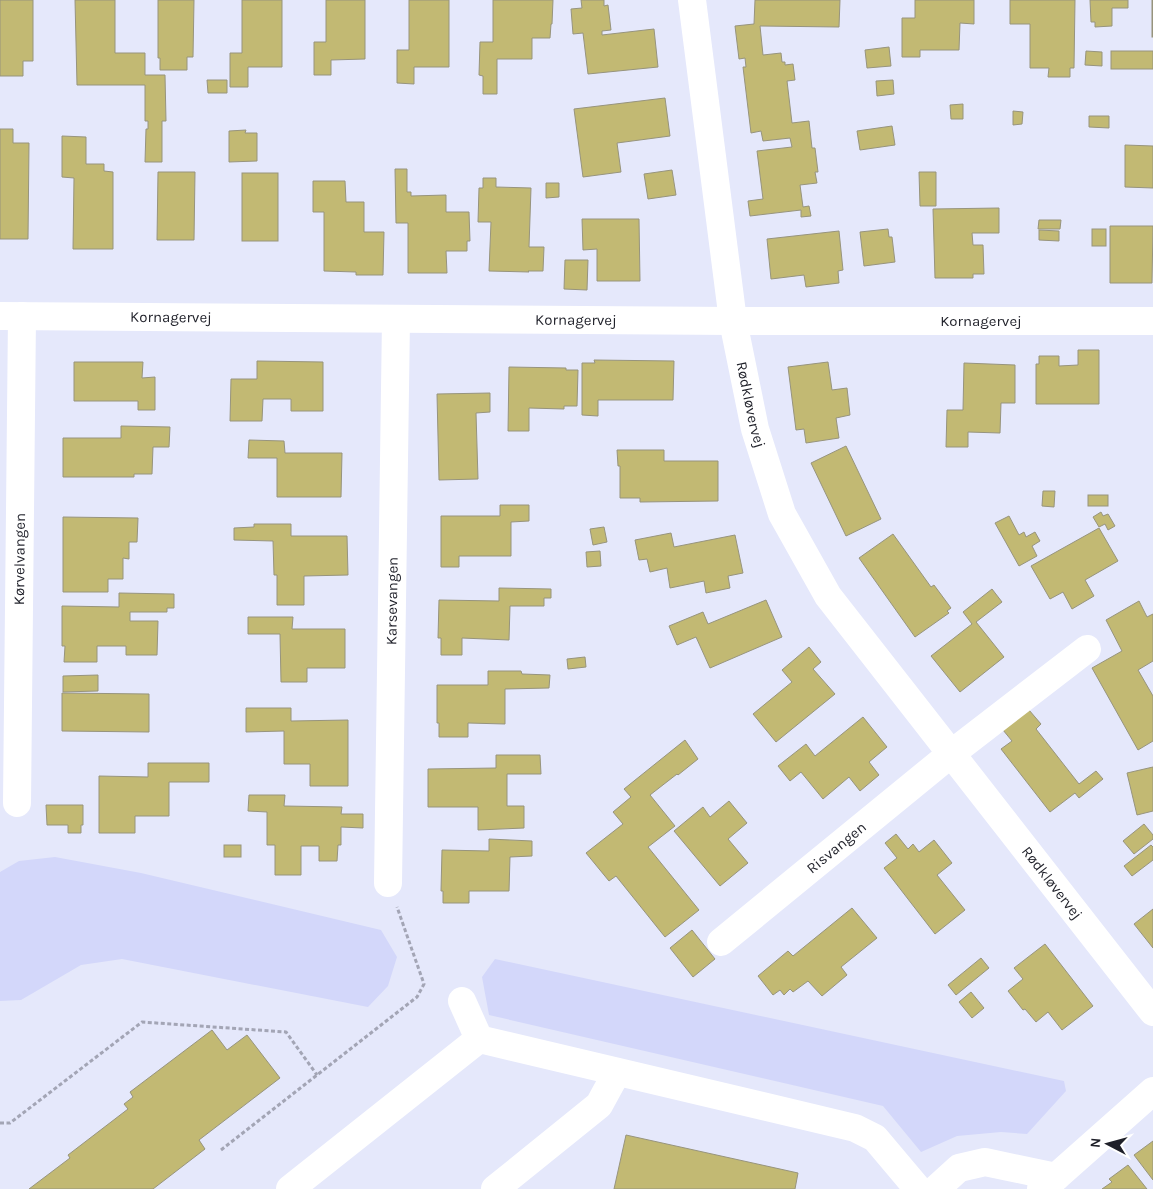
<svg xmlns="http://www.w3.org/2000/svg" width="1153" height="1189" viewBox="0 0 1153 1189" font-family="Karla,sans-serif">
  <rect width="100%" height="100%" fill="#e5e8fb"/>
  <g fill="#d3d7fa">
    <polygon points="55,857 141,873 381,930 397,957 388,986 368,1007 122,959 81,965 21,1000 0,1001 0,872 19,861"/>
    <polygon points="495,959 1064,1081 1066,1091 1027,1134 1001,1132 957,1136 921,1152 883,1106 489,1015 482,977"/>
  </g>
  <g fill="#c2b973" stroke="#97947d">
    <polygon points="0,0 33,0 33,61 23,61 23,76 0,76"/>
    <polygon points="75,0 115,0 115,53 145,53 145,75 165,75 166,121 162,121 162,162 145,162 146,129 148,129 148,121 145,121 145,85 77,85"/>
    <polygon points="158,0 194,0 193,57 187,57 187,70 160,70 160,58 158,58"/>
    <polygon points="242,0 282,0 282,67 248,67 248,87 230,87 230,53 242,53"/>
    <polygon points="326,0 365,0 365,59 331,60 331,75 314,75 314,42 326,42"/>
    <polygon points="409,0 449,0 449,67 414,67 414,84 397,83 397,50 409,50"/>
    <polygon points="493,0 553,0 552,24 551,24 550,38 532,38 532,59 497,59 497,94 483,94 483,76 479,75 480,42 493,42"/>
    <polygon points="581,0 604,0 604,6 608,5 611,30 602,31 602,35 654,29 658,67 588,74 583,33 573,34 571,9 582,8"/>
    <polygon points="755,0 840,0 839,27 760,26 763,55 781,53 782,62 785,62 785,65 793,64 795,80 787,81 792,123 809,121 812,148 815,148 818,172 815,172 817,183 800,185 803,207 809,206 811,216 801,217 801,210 750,216 748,201 763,199 757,151 792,147 790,138 763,141 761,131 751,133 743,67 746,67 745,58 739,59 735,26 754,24"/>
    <polygon points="915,0 974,0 974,24 960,23 959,50 920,50 920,57 902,57 902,18 915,18"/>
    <polygon points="1010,0 1075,0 1074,68 1070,68 1070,77 1048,77 1049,68 1030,68 1030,24 1010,24"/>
    <polygon points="1090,0 1128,0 1128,8 1112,8 1112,26 1095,27 1095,22 1091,22"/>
    <rect x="1152" y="0" width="1" height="37"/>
    <polygon points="889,47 891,66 867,68 865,50"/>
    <polygon points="1086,51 1102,52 1102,66 1085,65"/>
    <rect x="1111" y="51" width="42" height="18"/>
    <polygon points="207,80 227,80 227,93 208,93"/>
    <polygon points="893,80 894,94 877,96 876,81"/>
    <polygon points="665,98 670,136 617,143 621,172 583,177 574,109"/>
    <polygon points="963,104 963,119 951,119 950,105"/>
    <polygon points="1013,111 1023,112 1022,124 1013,125"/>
    <polygon points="1089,116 1109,116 1109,128 1089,127"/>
    <polygon points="892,126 895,145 860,150 857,131"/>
    <polygon points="0,129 13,129 13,143 29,143 28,239 0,239"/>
    <polygon points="246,130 245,133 257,133 257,161 229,162 229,131"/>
    <polygon points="62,136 86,137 86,164 104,164 104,171 113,172 113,249 73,249 74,178 62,177"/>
    <polygon points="1125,145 1153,146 1153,188 1125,187"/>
    <polygon points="395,169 407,169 407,192 411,192 411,196 446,195 446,212 469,212 470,241 467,241 467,251 446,251 447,273 408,273 408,223 396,223"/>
    <polygon points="672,170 676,195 648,199 644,174"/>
    <polygon points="158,172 195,172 194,240 157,240"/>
    <polygon points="919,172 936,172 936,206 920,206"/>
    <rect x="242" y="173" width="36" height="68"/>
    <polygon points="483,178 496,178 496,187 531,188 529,247 544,247 543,271 528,271 529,272 489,271 491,222 478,222 479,188 483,188"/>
    <polygon points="313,181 345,181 346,202 364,202 364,232 384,232 383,275 356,275 356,272 324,271 324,212 313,212"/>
    <polygon points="546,183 559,183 559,197 546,198"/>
    <polygon points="999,208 999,233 972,233 973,245 983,245 984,274 973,274 973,278 935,278 933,209"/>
    <polygon points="582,219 639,219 640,281 597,281 597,249 583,250"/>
    <polygon points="1039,220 1061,220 1060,229 1038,229"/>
    <polygon points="1110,226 1153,226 1152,283 1110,283"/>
    <polygon points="888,229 889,237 892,237 895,262 864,266 860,232"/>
    <rect x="1092" y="229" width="14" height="17"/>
    <polygon points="1039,230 1059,231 1059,241 1039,240"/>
    <polygon points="839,231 843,270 838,271 839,283 806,287 804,275 771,279 767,239"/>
    <polygon points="565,260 588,260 587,290 564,289"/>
    <polygon points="1078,350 1099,350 1099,404 1036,404 1036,364 1039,364 1039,356 1059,356 1059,366 1078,365"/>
    <polygon points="594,360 674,361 673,400 598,400 598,416 582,415 582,363 595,363"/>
    <polygon points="257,361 323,362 323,411 291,411 291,399 263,399 262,421 230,421 231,379 257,379"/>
    <polygon points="74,362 143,362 142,378 155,377 155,410 138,410 138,401 74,401"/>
    <polygon points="828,362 832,390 847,388 850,415 836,418 839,438 806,443 804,429 796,430 788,367"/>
    <polygon points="964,363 1015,365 1015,403 1001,403 1000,433 968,432 968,447 946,447 947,410 963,410"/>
    <polygon points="509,367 566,368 566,370 578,370 577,406 564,406 564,409 529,408 529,431 508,431"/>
    <polygon points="490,393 490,412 476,413 478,479 439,480 437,394"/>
    <polygon points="121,426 170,427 169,447 153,447 152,474 134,474 134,477 63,477 63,438 121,438"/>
    <polygon points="249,440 284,441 285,453 342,453 341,497 277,497 277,458 248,458"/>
    <polygon points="846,446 881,519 846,536 811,463"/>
    <polygon points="617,450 664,450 664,461 718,461 718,501 640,502 640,498 620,498 620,466 618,466"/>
    <polygon points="1043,491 1055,491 1054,507 1042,506"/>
    <rect x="1088" y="495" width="20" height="11"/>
    <polygon points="500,505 529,505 529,521 511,522 511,556 459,556 459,567 441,567 441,516 500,516"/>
    <polygon points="1101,512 1103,516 1108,514 1115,526 1108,530 1105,524 1099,527 1093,517"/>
    <polygon points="1009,516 1019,535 1024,532 1026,537 1035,532 1040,541 1032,546 1037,556 1019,566 995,523"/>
    <polygon points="63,517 138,518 137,542 129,542 129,559 123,558 123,579 108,579 108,592 63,592"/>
    <polygon points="254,524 291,524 291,536 347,536 348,575 304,576 304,605 277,605 277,575 274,575 273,541 234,540 234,528 254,527"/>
    <polygon points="604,527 607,542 593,545 590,529"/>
    <polygon points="1099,528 1118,561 1085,580 1094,596 1072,609 1063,592 1050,599 1031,566"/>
    <polygon points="671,533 674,547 735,535 743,573 728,576 730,588 706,593 704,581 670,588 667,568 650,572 647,559 639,560 635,540"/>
    <polygon points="893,534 931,587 934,585 951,608 947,611 949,613 915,637 859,558"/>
    <polygon points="600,551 601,566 587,567 586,552"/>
    <polygon points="499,588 551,589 551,598 544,598 544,606 510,606 509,640 462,638 462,655 441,655 441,638 438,638 439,600 499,601"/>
    <polygon points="992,589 1002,602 976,622 1004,657 960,692 931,656 972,624 963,612"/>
    <polygon points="119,593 174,594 174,608 167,608 167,612 130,612 130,621 158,621 157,655 126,655 126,646 97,646 97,662 64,662 65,646 62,646 62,606 119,607"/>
    <polygon points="766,600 782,637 710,668 696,637 677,645 669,626 703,612 708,624"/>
    <polygon points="1139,601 1147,617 1153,614 1153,661 1138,670 1153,696 1153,741 1138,750 1092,668 1122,651 1106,620"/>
    <polygon points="248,617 293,617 292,629 345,629 345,668 307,668 307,682 281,682 280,634 248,634"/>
    <polygon points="809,647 821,662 813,669 835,694 776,742 753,714 792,682 782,670"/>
    <polygon points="585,657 586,667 568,669 567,659"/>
    <polygon points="488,671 521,671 522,674 550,675 549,688 505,689 505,724 468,723 468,737 439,737 439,723 437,723 437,685 488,685"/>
    <polygon points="98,675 98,691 63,692 63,676"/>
    <polygon points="62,693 149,694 149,732 62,731"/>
    <polygon points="246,708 291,708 291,721 348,720 348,786 310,786 310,764 284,764 284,731 246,732"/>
    <polygon points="1029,710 1041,724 1036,729 1079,784 1096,771 1103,779 1079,798 1075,793 1050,812 1001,749 1012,741 1003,730"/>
    <polygon points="863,717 887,747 869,762 879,775 860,791 849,777 823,799 801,772 790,781 778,766 806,744 815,756"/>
    <polygon points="685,740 698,759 678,775 677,774 650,795 675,826 648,847 699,910 665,937 616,876 609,881 586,853 623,824 613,812 631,797 624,789"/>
    <polygon points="496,755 540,755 541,774 507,774 507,806 524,806 524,828 478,830 478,807 428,807 428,769 496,768"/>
    <polygon points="148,763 209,763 209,782 169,782 169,816 135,816 135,833 99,833 99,776 148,777"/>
    <polygon points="1153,767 1153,811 1137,815 1127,773"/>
    <polygon points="249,795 285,795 284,806 342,807 341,814 363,814 363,828 341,827 341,845 338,845 337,861 319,861 319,846 301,846 301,875 275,875 275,845 267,845 267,812 248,811"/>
    <polygon points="729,801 747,823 728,839 748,863 720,886 674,831 703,807 710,817"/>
    <polygon points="46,805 83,805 83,825 81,825 81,833 68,833 68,825 47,825"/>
    <polygon points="1144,824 1153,835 1153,839 1134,854 1123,841"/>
    <polygon points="896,834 908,849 913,844 919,852 934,840 952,863 937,875 965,910 935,934 884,868 897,858 885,843"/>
    <polygon points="489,839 532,841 532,856 510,857 509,891 469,891 469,903 443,903 443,891 441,891 442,850 489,851"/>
    <rect x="224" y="845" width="17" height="12"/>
    <polygon points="1151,845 1153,847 1153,860 1132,876 1124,866"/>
    <polygon points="852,908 877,938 841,967 847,975 822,996 808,981 793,992 790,989 784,995 780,990 773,995 758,976 788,951 793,956"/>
    <polygon points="1153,909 1153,948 1134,924"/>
    <polygon points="692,930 715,959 693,977 670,948"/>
    <polygon points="1045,944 1093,1006 1062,1030 1048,1012 1036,1022 1025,1009 1023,1010 1008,991 1023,979 1014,968"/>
    <polygon points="981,958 989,968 956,995 948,985"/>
    <polygon points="971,992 984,1008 972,1018 959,1002"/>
    <polygon points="212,1030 227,1050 247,1035 280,1078 199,1140 205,1149 153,1189 29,1189 70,1158 68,1155 128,1109 124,1104 133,1097 130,1092"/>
    <polygon points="626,1135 798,1173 795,1189 614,1189"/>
    <polygon points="1153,1141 1153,1180 1134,1155"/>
    <polygon points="1128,1165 1147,1189 1102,1189 1112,1182 1109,1179"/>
  </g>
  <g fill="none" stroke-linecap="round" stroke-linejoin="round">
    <g stroke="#a3a5b5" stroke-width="3" stroke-dasharray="4 2.5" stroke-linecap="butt">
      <polyline points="0,1123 10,1123 142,1022 286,1032 317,1075"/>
      <polyline points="221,1150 417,997 424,984 397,907"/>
    </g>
    <g stroke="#fff" stroke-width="28">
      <path id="s1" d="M692,0l41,321 22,108 27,85 46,82 325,416"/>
      <path id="s2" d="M0,316l733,5h420"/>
      <path id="s3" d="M17,803l5,-487"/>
      <path id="s4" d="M388,883l8,-564"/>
      <path id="s5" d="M721,942l231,-189 135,-104"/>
      <polyline points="462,1001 479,1039"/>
      <polyline points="290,1189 479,1039 855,1128 875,1138 918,1189"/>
      <polyline points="495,1189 599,1105 617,1072"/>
      <polyline points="937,1189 937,1188 959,1168 985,1162 1056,1177"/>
      <polyline points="1041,1189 1056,1177 1153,1091"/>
    </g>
  </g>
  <g text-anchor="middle" stroke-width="4" stroke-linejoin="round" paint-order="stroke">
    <g font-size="15" fill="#1f2029" stroke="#fff">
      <text dy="5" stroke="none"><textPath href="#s2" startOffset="171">Kornagervej</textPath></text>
      <text dy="5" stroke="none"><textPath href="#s2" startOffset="576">Kornagervej</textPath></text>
      <text dy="5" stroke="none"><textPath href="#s2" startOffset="981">Kornagervej</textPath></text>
      <text dy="5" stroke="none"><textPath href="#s1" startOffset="409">Rødkløvervej</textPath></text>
      <text dy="5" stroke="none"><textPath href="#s3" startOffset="244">Kørvelvangen</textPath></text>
      <text dy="5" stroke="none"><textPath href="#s4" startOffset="282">Karsevangen</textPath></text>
      <text dy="5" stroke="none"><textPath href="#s5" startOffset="149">Risvangen</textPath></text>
      <text dy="5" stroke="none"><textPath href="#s1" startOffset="981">Rødkløvervej</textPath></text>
    </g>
  </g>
  <g transform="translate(1108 1144) rotate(276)" stroke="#ffffff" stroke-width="4" paint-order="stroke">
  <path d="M0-4L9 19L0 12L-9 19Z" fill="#1f2029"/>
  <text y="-8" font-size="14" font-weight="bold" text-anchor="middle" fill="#1f2029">N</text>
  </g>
</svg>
